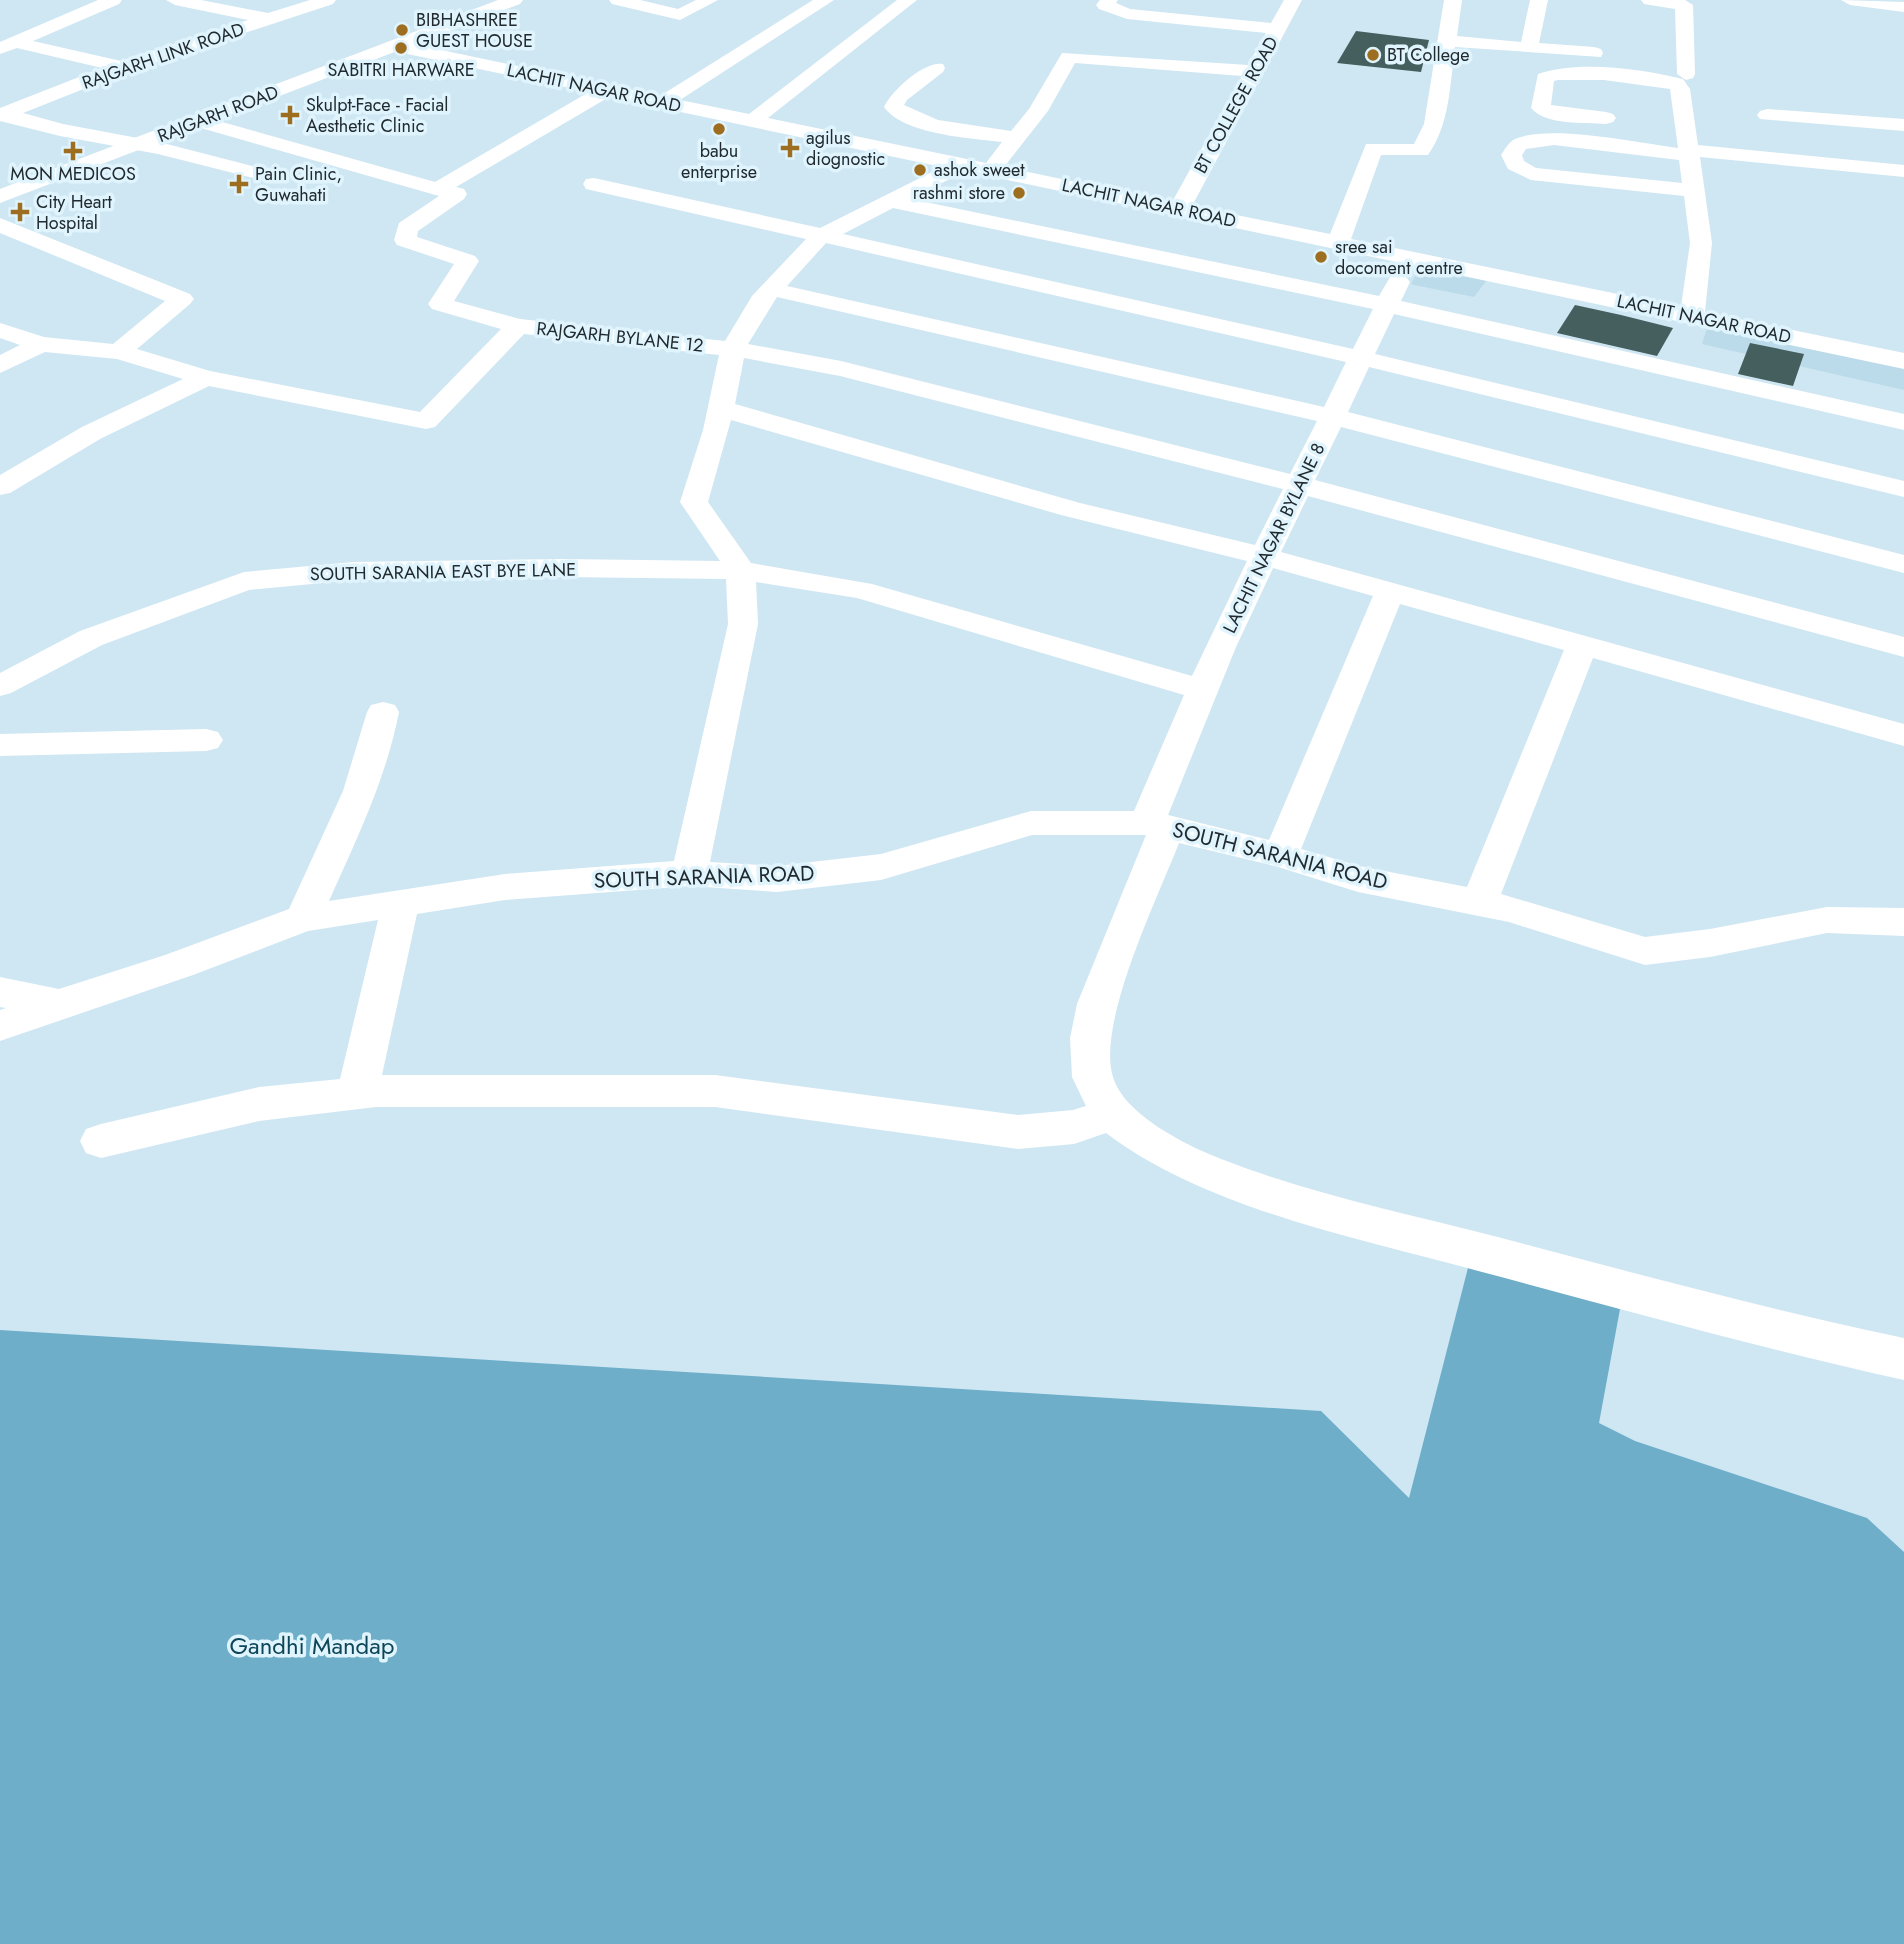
<svg xmlns="http://www.w3.org/2000/svg" width="1904" height="1944" viewBox="0 0 1904 1944" font-family="Jost,sans-serif">
  <rect width="100%" height="100%" fill="#cfe7f3"/>
  <g fill="#bbdbea">
    <polygon points="1421,265 1487,280 1474,297 1414,285 1411,284"/>
    <polygon points="1708,325 1904,367 1904,390 1702,344"/>
  </g>
  <polygon fill="#6eaec9" points="1470,1260 1620,1309 1599,1423 1635,1441 1867,1518 1904,1552 1904,1944 0,1944 0,1330 1321,1411 1409,1498"/>
  <g fill="#455e5e">
    <polygon points="1356,31 1429,40 1421,72 1337,63"/>
    <polygon points="1575,305 1621,315 1673,328 1657,356 1557,333"/>
    <polygon points="1750,343 1804,354 1793,386 1738,374"/>
  </g>
  <g fill="none" stroke-linecap="round" stroke-linejoin="round">
    <g fill="#fff" fill-rule="evenodd">
      <polygon points="98,0 122,0 119,4 33,41 121,61 248,20 175,5 166,0 201,0 268,13 310,0 336,0 333,4 129,71 23,113 63,124 159,142 264,169 268,173 264,177 257,179 158,154 60,136 0,121 0,108 102,68 17,48 0,54 0,42"/>
      <polygon points="609,0 640,0 678,9 696,0 718,0 680,20 612,4"/>
      <path d="M813,0h21l-154,100 69,14 148,-114h20l-149,118 218,45 16,-21c-31,-4 -98,-7 -118,-35 7,-16 41,-47 59,-43l2,4 -2,4 -36,28 -3,5 34,15 73,11 18,-22 33,-56 186,12 18,-32 -139,-14 -28,-10 -3,-4 4,-5h18l-2,3 14,6 141,14 13,-23h18l-110,206 138,28 36,-90h48l10,-20 20,-124h18l-5,36 64,6 9,-42h18l-9,43 55,4 7,2 2,4 -2,4 -146,-10c-5,37 -5,77 -27,108h-47l-30,84 330,68 9,-64 -6,-47 -153,-16 -23,-11 -7,-14c4,-6 8,-13 14,-16 35,-15 123,4 163,9l-8,-59 -66,-9h-46l-4,1 -3,24 55,7 7,2 3,4 -3,4 -7,2c-21,-2 -60,2 -75,-16l7,-34c40,-14 104,-5 145,5l7,10 8,56 206,20v12l-204,-20 12,86 -7,69 199,41v16l-939,-198 -54,28 468,97 11,-19h16l4,5 -9,19 503,113v16l-510,-116 -19,40 529,127v16l-535,-130 -21,45 556,143v18l-563,-146 -26,53 589,157v20l-596,-161 -27,56 623,172v22l-311,-88 -92,236 144,43 65,-8 117,-22 77,1v28l-77,-3 -117,24 -65,8 -136,-43 -151,-30 -83,-26 -96,-23c-21,54 -83,181 -66,234 11,38 76,70 111,83 87,34 180,53 270,76 136,36 272,73 410,102v42c-142,-31 -282,-71 -422,-108 -121,-33 -276,-63 -376,-139l-32,11 -56,5 -303,-42h-339l-117,14 -158,37 -15,-5 -6,-12 6,-12 15,-5 158,-37 81,-8 38,-159 -70,11 -115,44 -193,66v-31l6,-2 -6,-1v-30l59,12 106,-34 124,-46 54,-118 24,-79 4,-7 12,-3 12,3 4,7c-13,67 -42,126 -70,189l176,-27 169,-13 54,-237 -2,-45 -163,-2 -209,3 -105,10 -147,55 -91,48 -11,3v-23l80,-42 164,-59 110,-10 209,-3 157,2 -40,-59 23,-72 16,-75 -195,-21 -89,93 -9,2 -217,-43 -109,53 -90,54 -10,2v-20l82,-48 101,-48 -66,-20 -72,-7 -45,21v-18l20,-10 -20,-7v-15l44,14 69,7 52,-43 -165,-68v-15l190,76 4,5 -4,5 -53,45 73,22 210,41 81,-83 -69,-20 -4,-5 26,-40 -57,-19 -3,-5 5,-17 40,-27 -245,-70 -3,-4 3,-4h14l227,64 154,-90 -201,-42 -3,-4 3,-4 6,-2 266,56zM1075,63l167,13 -70,126 -168,-35 44,-56zM609,97l333,70 -122,61 -226,-50 -8,1 -3,5 3,5 220,50 -54,57 -27,45 -205,-22 -66,-18 25,-40 -4,-5 -58,-19 1,-6 46,-32 3,-5 -3,-5 -8,-2zM1554,145l125,15 3,23 -146,-15 -12,-7 -2,-6 4,-6zM893,208l480,101 -20,40 -510,-115zM826,243l520,119 -22,45 -537,-121zM777,297l540,124 -27,53 -449,-113 -93,-17zM744,358l96,18 443,113 -28,56 -175,-42 -345,-99zM731,420l330,95 186,46 -55,115 -320,-92 -121,-21 -43,-61zM1273,568l100,28 -104,244 -101,-25 68,-168zM756,582l101,16 327,97 -50,116h-103l-150,43 -104,12 -67,-4 48,-238zM1400,604l164,46 -97,237 -108,-21 -58,-17zM1032,835h114l-69,169 -7,34 2,39 14,29 -13,4 -55,5 -303,-40h-333l35,-161 88,-14 185,-14 87,6 104,-12z"/>
      <polygon points="1641,0 1685,0 1693,5 1695,74 1693,78 1686,80 1677,74 1675,9 1644,4"/>
      <polygon points="1841,0 1904,2 1904,12 1850,5"/>
      <polygon points="1767,109 1904,119 1904,131 1760,119 1757,115 1760,111"/>
      <polygon points="206,729 218,732 223,740 218,748 206,751 0,756 0,734"/>
    </g>
    <polygon fill="#fff" fill-rule="evenodd" points="498,0 523,0 520,4 0,203 0,189"/>
  </g>
  <g fill="#9d6e20" stroke="#e0f4fd" stroke-width="2.5">
    <circle cx="402" cy="30" r="7"/>
    <circle cx="401" cy="48" r="7"/>
    <circle cx="1373" cy="55" r="7"/>
    <path d="M286.5 104.5h7v7h7v7h-7v7h-7v-7h-7v-7h7z"/>
    <circle cx="719" cy="129" r="7"/>
    <path d="M786.5 137.5h7v7h7v7h-7v7h-7v-7h-7v-7h7z"/>
    <path d="M69.5 140.5h7v7h7v7h-7v7h-7v-7h-7v-7h7z"/>
    <circle cx="920" cy="170" r="7"/>
    <path d="M235.5 173.5h7v7h7v7h-7v7h-7v-7h-7v-7h7z"/>
    <circle cx="1019" cy="193" r="7"/>
    <path d="M16.5 201.5h7v7h7v7h-7v7h-7v-7h-7v-7h7z"/>
    <circle cx="1321" cy="257" r="7"/>
  </g>
  <g text-anchor="middle" stroke-width="7" stroke-linejoin="round" paint-order="stroke">
    <g font-size="18" fill="#212a2f" stroke="#e0f4fd" text-anchor="start">
      <text x="416" y="26">BIBHASHREE<tspan x="416" dy="21">GUEST HOUSE</tspan></text>
      <text x="1387" y="61">BT College</text>
      <text x="401" y="76" text-anchor="middle">SABITRI HARWARE</text>
      <text x="306" y="111">Skulpt-Face - Facial<tspan x="306" dy="21">Aesthetic Clinic</tspan></text>
      <text x="806" y="144">agilus<tspan x="806" dy="21">diognostic</tspan></text>
      <text x="719" y="157" text-anchor="middle">babu<tspan x="719" dy="21">enterprise</tspan></text>
      <text x="934" y="176">ashok sweet</text>
      <text x="73" y="180" text-anchor="middle">MON MEDICOS</text>
      <text x="255" y="180">Pain Clinic,<tspan x="255" dy="21">Guwahati</tspan></text>
      <text x="1005" y="199" text-anchor="end">rashmi store</text>
      <text x="36" y="208">City Heart<tspan x="36" dy="21">Hospital</tspan></text>
      <text x="1335" y="253">sree sai<tspan x="1335" dy="21">docoment centre</tspan></text>
    </g>
    <g font-size="18" fill="#212a2f" stroke="#e0f4fd">
      <text transform="translate(163 56) rotate(-19)" y="6">RAJGARH LINK ROAD</text>
      <text transform="translate(594 88) rotate(12)" y="6">LACHIT NAGAR ROAD</text>
      <text transform="translate(1236 105) rotate(-61)" y="6">BT COLLEGE ROAD</text>
      <text transform="translate(218 114) rotate(-21)" y="6">RAJGARH ROAD</text>
      <text transform="translate(1149 203) rotate(12)" y="6">LACHIT NAGAR ROAD</text>
      <text transform="translate(1704 319) rotate(12)" y="6">LACHIT NAGAR ROAD</text>
      <text transform="translate(620 337) rotate(6)" y="6">RAJGARH BYLANE 12</text>
      <text transform="translate(1274 538) rotate(-64)" y="6">LACHIT NAGAR BYLANE 8</text>
      <text transform="translate(443 572) rotate(-1)" y="6">SOUTH SARANIA EAST BYE LANE</text>
    </g>
    <g font-size="21" fill="#212a2f" stroke="#e0f4fd">
      <text transform="translate(1280 856) rotate(14)" y="7">SOUTH SARANIA ROAD</text>
      <text transform="translate(704 877) rotate(-2)" y="7">SOUTH SARANIA ROAD</text>
    </g>
    <g font-size="24" fill="#0d4559" stroke="#e0f4fd">
      <text x="312" y="1654">Gandhi Mandap</text>
    </g>
  </g>
</svg>
